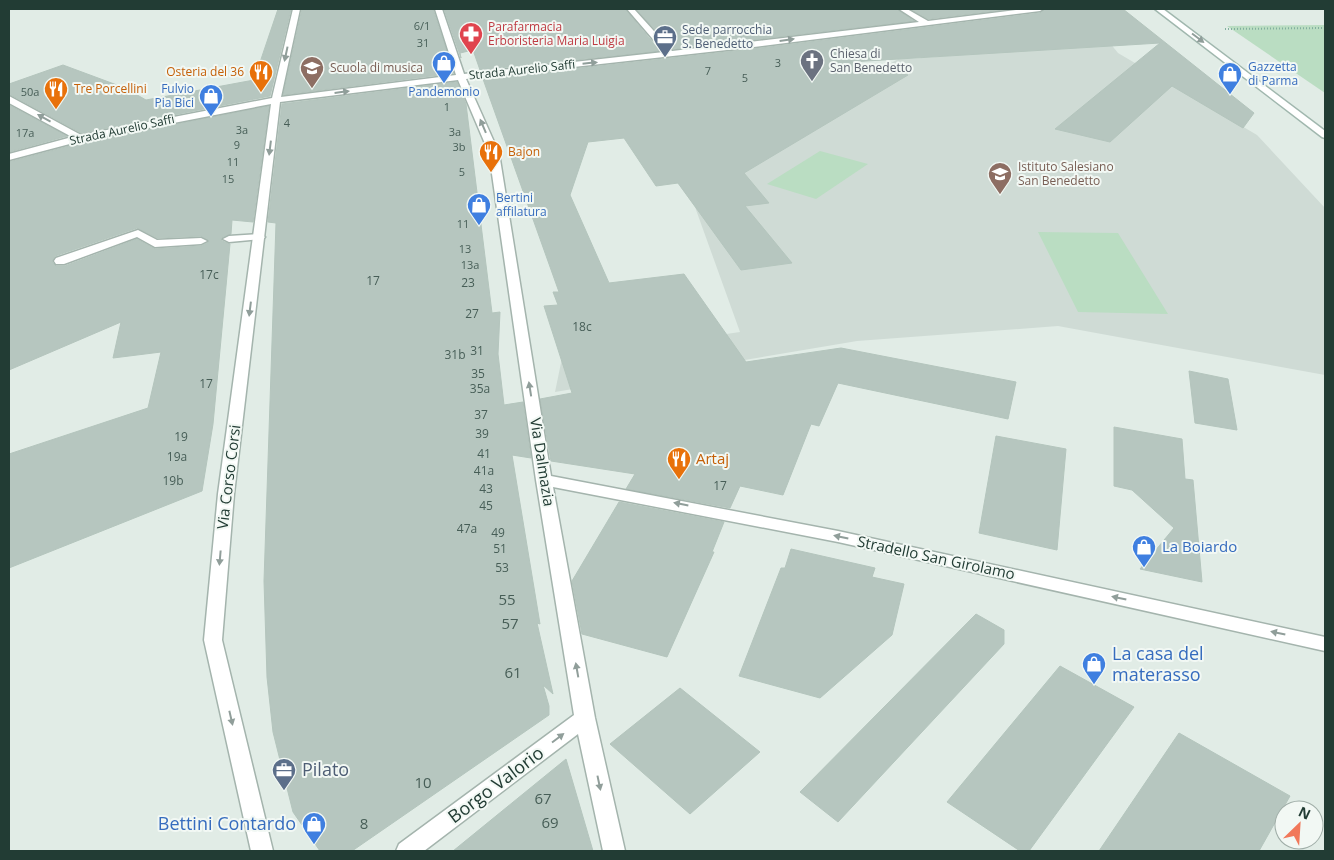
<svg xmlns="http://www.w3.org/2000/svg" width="1334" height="860" viewBox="0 0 1334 860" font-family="'Open Sans',sans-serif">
  <rect width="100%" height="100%" fill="#e1ece6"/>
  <polygon fill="#cfdbd5" points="1085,12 1118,53 1257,135 1325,208 1325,375 1058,326 857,341 555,392 562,358 740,332 695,207 676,181 902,57 908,59 1005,52"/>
  <g fill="#baddc2">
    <polygon points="1325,25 1325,93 1227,26"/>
    <polygon points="820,151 868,164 816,199 767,184"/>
    <polygon points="1038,232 1118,233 1168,314 1078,312"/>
  </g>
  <g fill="#b6c6bf" stroke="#b4c5bd" fill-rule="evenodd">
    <polygon points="278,9 291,9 270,96 81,133 9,94 9,84 63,65 125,88 146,100 254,80"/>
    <polygon points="302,9 433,9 454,73 283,95"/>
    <polygon points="444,9 625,9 660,51 480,70 473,50 460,53 461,58"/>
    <polygon points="636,9 897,9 914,21 673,49"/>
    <polygon points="910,9 1011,9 928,19"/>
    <polygon points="1045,9 1123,9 1254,113 1243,128 1172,86 1110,142 1055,129 1160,43 850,62 908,75 744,173 769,203 745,206 792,263 741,270 678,183 656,186 624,138 588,142 570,195 609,283 684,274 746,362 841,348 1016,382 1008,419 838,383 819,426 811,424 783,495 740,486 730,508 626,489 635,474 551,461 540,399 572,393 544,306 558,305 553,292 559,292 483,79 754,49 1040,13"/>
    <polygon points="457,82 466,104 492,313 500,312 498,354 504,405 523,402 531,458 512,455 540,624 537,623 553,694 543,685 549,706 549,715 352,851 320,851 293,812 273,732 267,677 264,581 276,223 268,222 282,104"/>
    <polygon points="9,105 67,136 9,152"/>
    <path d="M269,106l-16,116 -21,-2 -1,14 -10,4 1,3 8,3 -17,180 -11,67 -193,77v-114l139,-46 13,-56 -48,6 8,-36 -112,48v-208l72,-19zM137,228l20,10 44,-2 8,6 -8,4 -46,3 -18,-10 -72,27h-9l-4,-4 3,-6z"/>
    <polygon points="1189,371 1228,379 1237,430 1195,423"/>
    <polygon points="1114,427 1182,439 1185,479 1193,480 1202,582 1140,569 1174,528 1132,490 1114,486"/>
    <polygon points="996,436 1066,449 1057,550 979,533"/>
    <polygon points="619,502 724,522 712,552 714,552 667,657 582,634 572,581"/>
    <polygon points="791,549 875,568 872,577 904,584 892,635 820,698 739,676 781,568 785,568"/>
    <polygon points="976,614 1004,630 1004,644 838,822 800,792"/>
    <polygon points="1060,666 1134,707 1029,851 1020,851 947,802"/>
    <polygon points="680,688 760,752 690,814 610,744"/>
    <polygon points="1179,733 1290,796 1259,851 1099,851"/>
    <polygon points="566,759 593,851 453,851"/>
  </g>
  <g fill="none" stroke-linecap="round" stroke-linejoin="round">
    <g stroke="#a4b4ad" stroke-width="3">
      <g id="lane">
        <polygon points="138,230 157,240 201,238 207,241 201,244 155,247 137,237 64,264 56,264 54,261 56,258"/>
        <polygon points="259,234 265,237 263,239 229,242 223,239 229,236"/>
      </g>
    </g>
    <g stroke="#a4b4ad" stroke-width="3">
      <polygon id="street" points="293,9 300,9 281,97 456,75 435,9 442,9 464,74 664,52 627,9 634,9 672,51 919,22 899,9 907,9 928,21 1024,9 1043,9 1040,11 754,47 466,79 499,153 551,476 838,531 1325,637 1325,651 838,542 553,487 595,718 625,851 603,851 578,734 424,851 396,851 399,844 574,715 536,480 489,153 458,80 280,102 234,494 222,640 273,851 251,851 204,640 218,494 271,104 81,141 9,160 9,154 72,137 9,103 9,96 81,135 272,98"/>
    </g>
    <g stroke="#a0b7ae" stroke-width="3">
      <polygon id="secondary" points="1155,9 1163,9 1325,131 1325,138 1322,137"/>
    </g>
    <polyline stroke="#82af9f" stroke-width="2" stroke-dasharray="1 2" stroke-linecap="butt" points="1225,29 1325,28"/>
    <use href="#lane" fill="#fff" fill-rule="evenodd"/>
    <use href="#street" fill="#fff" fill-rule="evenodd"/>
    <use href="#secondary" fill="#fff" fill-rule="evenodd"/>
  </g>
  <defs><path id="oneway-solid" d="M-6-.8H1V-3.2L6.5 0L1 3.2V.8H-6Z" transform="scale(1.25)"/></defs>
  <g fill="#909e9a">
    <use href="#oneway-solid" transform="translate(1198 38) rotate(37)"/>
    <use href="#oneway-solid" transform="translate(787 40) rotate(-8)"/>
    <use href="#oneway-solid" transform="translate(286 54) rotate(102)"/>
    <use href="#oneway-solid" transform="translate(590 63) rotate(-6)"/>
    <use href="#oneway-solid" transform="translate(342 92) rotate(-7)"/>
    <use href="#oneway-solid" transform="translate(44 118) rotate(-151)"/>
    <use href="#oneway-solid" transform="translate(483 126) rotate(-113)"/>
    <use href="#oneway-solid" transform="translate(270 148) rotate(97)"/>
    <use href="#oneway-solid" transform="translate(250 309) rotate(97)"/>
    <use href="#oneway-solid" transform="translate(530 389) rotate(-99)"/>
    <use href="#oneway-solid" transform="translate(681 504) rotate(-169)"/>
    <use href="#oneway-solid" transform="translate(841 537) rotate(-168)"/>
    <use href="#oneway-solid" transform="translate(220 558) rotate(95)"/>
    <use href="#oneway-solid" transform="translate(1119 598) rotate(-168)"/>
    <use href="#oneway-solid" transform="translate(1278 633) rotate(-168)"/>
    <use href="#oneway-solid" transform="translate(577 670) rotate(-100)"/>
    <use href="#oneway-solid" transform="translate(231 718) rotate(77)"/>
    <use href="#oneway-solid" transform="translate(558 738) rotate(-37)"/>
    <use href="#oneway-solid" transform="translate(599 783) rotate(78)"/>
  </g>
  <defs>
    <g id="pharmacy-pin" transform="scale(1.25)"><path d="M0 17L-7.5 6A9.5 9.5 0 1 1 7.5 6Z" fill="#e0444e" stroke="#f2f8f4"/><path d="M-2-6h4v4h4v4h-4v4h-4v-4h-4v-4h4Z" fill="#fff"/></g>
    <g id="office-pin" transform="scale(1.25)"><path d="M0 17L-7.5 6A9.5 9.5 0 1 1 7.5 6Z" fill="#5c6f8a" stroke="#f2f8f4"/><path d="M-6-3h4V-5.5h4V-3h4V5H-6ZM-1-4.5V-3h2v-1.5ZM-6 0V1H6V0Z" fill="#fff"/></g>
    <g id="church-pin" transform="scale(1.25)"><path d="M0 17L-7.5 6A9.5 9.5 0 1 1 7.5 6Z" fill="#6b7280" stroke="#f2f8f4"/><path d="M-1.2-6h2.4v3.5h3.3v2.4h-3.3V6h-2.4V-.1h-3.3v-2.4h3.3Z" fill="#fff"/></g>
    <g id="shop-pin" transform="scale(1.25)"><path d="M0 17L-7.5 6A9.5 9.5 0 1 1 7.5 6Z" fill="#3f7fe0" stroke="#f2f8f4"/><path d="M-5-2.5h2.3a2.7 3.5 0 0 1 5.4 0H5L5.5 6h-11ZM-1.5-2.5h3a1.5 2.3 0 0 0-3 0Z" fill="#fff"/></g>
    <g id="university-pin" transform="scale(1.25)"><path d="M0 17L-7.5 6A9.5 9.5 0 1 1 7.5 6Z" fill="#8d6e63" stroke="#f2f8f4"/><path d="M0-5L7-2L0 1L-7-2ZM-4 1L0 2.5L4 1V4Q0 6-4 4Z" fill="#fff"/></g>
    <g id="restaurant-pin" transform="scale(1.25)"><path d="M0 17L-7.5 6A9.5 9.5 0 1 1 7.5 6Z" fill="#e8710a" stroke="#f2f8f4"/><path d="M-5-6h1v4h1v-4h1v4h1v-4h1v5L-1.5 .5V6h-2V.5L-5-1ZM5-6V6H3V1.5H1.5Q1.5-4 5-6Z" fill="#fff"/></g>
    <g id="school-pin" transform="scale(1.25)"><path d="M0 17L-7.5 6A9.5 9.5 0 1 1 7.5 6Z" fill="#8d6e63" stroke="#f2f8f4"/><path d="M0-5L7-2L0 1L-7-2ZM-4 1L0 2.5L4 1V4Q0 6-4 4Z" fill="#fff"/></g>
  </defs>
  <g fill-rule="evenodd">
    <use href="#pharmacy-pin" x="471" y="34"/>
    <use href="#office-pin" x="665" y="37"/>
    <use href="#church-pin" x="812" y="61"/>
    <use href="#shop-pin" x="444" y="63"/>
    <use href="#university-pin" x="312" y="68"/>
    <use href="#restaurant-pin" x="261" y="72"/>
    <use href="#shop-pin" x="1230" y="74"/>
    <use href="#restaurant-pin" x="56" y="89"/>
    <use href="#shop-pin" x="211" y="96"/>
    <use href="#restaurant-pin" x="491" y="152"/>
    <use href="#school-pin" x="1000" y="174"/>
    <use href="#shop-pin" x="479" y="205"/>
    <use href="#restaurant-pin" x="679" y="459"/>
    <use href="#shop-pin" x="1144" y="547"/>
    <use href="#shop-pin" x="1094" y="664"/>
    <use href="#office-pin" x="284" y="770"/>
    <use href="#shop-pin" x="314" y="824"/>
  </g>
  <g text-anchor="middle" stroke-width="4" stroke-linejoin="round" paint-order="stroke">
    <g font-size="11" fill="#475e57">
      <text x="422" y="30">6/1</text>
      <text x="423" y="47">31</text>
      <text x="778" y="67">3</text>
      <text x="708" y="75">7</text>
      <text x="745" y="82">5</text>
      <text x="30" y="96">50a</text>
      <text x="447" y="111">1</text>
      <text x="287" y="127">4</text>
      <text x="242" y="134">3a</text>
      <text x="455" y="136">3a</text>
      <text x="25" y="137">17a</text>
      <text x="237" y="149">9</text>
      <text x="459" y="151">3b</text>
      <text x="233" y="166">11</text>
      <text x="462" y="176">5</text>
      <text x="228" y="183">15</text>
      <text x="463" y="228">11</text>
      <text x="465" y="253">13</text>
      <text x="470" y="269">13a</text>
    </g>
    <g font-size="12" fill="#be3a42" stroke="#f2f8f4" text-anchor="start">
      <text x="488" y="31">Parafarmacia<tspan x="488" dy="14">Erboristeria Maria Luigia</tspan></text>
    </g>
    <g font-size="12" fill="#4e5e75" stroke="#f2f8f4" text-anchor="start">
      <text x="682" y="34">Sede parrocchia<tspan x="682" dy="14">S. Benedetto</tspan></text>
    </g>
    <g font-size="12" fill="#5b616d" stroke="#f2f8f4" text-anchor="start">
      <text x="830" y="58">Chiesa di<tspan x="830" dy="14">San Benedetto</tspan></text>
    </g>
    <g font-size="12" fill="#366cbe" stroke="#f2f8f4" text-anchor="start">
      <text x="1248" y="71">Gazzetta<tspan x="1248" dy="14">di Parma</tspan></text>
      <text x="194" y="93" text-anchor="end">Fulvio<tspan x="194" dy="14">Pia Bici</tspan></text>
      <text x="444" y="96" text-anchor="middle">Pandemonio</text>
      <text x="496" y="202">Bertini<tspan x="496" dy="14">affilatura</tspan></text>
    </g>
    <g font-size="12" fill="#785e54" stroke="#f2f8f4" text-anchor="start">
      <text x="330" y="72">Scuola di musica</text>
      <text x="1018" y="171">Istituto Salesiano<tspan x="1018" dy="14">San Benedetto</tspan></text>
    </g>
    <g font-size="12" fill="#223c34" stroke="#f2f8f4">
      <text transform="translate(522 70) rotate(-6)" y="4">Strada Aurelio Saffi</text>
      <text transform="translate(122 130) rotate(-12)" y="4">Strada Aurelio Saffi</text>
    </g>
    <g font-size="12" fill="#c56008" stroke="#f2f8f4" text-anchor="start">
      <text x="244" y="76" text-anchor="end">Osteria del 36</text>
      <text x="74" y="93">Tre Porcellini</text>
      <text x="508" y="156">Bajon</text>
    </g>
    <g font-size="12" fill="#475e57">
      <text x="209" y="279">17c</text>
      <text x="373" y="285">17</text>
      <text x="468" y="287">23</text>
      <text x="472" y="318">27</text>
      <text x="582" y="331">18c</text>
      <text x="477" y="355">31</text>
      <text x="455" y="359">31b</text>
      <text x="478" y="378">35</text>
      <text x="206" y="388">17</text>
      <text x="480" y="393">35a</text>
      <text x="481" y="419">37</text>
      <text x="482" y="438">39</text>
      <text x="181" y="441">19</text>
      <text x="484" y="458">41</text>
      <text x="177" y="461">19a</text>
      <text x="484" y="475">41a</text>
      <text x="173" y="485">19b</text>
      <text x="720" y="490">17</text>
      <text x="486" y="493">43</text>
      <text x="486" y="510">45</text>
      <text x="467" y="533">47a</text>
      <text x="498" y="537">49</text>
      <text x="500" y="553">51</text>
      <text x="502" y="572">53</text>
    </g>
    <g font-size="15" fill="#c56008" stroke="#f2f8f4" text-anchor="start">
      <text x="696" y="464">Artaj</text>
    </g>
    <g font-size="15" fill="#223c34" stroke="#f2f8f4">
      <text transform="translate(542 462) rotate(81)" y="5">Via Dalmazia</text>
      <text transform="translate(229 477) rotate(-83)" y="5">Via Corso Corsi</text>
      <text transform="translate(936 558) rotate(12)" y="5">Stradello San Girolamo</text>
    </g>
    <g font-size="15" fill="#366cbe" stroke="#f2f8f4" text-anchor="start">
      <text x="1162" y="552">La Boiardo</text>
    </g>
    <g font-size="15" fill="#475e57">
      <text x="507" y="605">55</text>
      <text x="510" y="629">57</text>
      <text x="513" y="678">61</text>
      <text x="423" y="788">10</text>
      <text x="543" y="804">67</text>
      <text x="550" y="828">69</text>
      <text x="364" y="829">8</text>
    </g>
    <g font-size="18" fill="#366cbe" stroke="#f2f8f4" text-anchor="start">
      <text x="1112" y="660">La casa del<tspan x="1112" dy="21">materasso</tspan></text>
      <text x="296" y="830" text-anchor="end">Bettini Contardo</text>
    </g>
    <g font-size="18" fill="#4e5e75" stroke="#f2f8f4" text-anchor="start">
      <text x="302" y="776">Pilato</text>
    </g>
    <g font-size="18" fill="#223c34" stroke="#f2f8f4">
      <text transform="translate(496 785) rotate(-37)" y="6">Borgo Valorio</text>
    </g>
  </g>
  <rect width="1334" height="860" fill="none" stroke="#223c34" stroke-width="20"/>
  <g transform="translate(1299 825) rotate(25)"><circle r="24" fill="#f2f8f4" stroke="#9fada7"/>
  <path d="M0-4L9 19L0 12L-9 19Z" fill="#f1785a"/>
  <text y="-8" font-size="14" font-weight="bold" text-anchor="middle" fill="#223c34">N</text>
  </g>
</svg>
